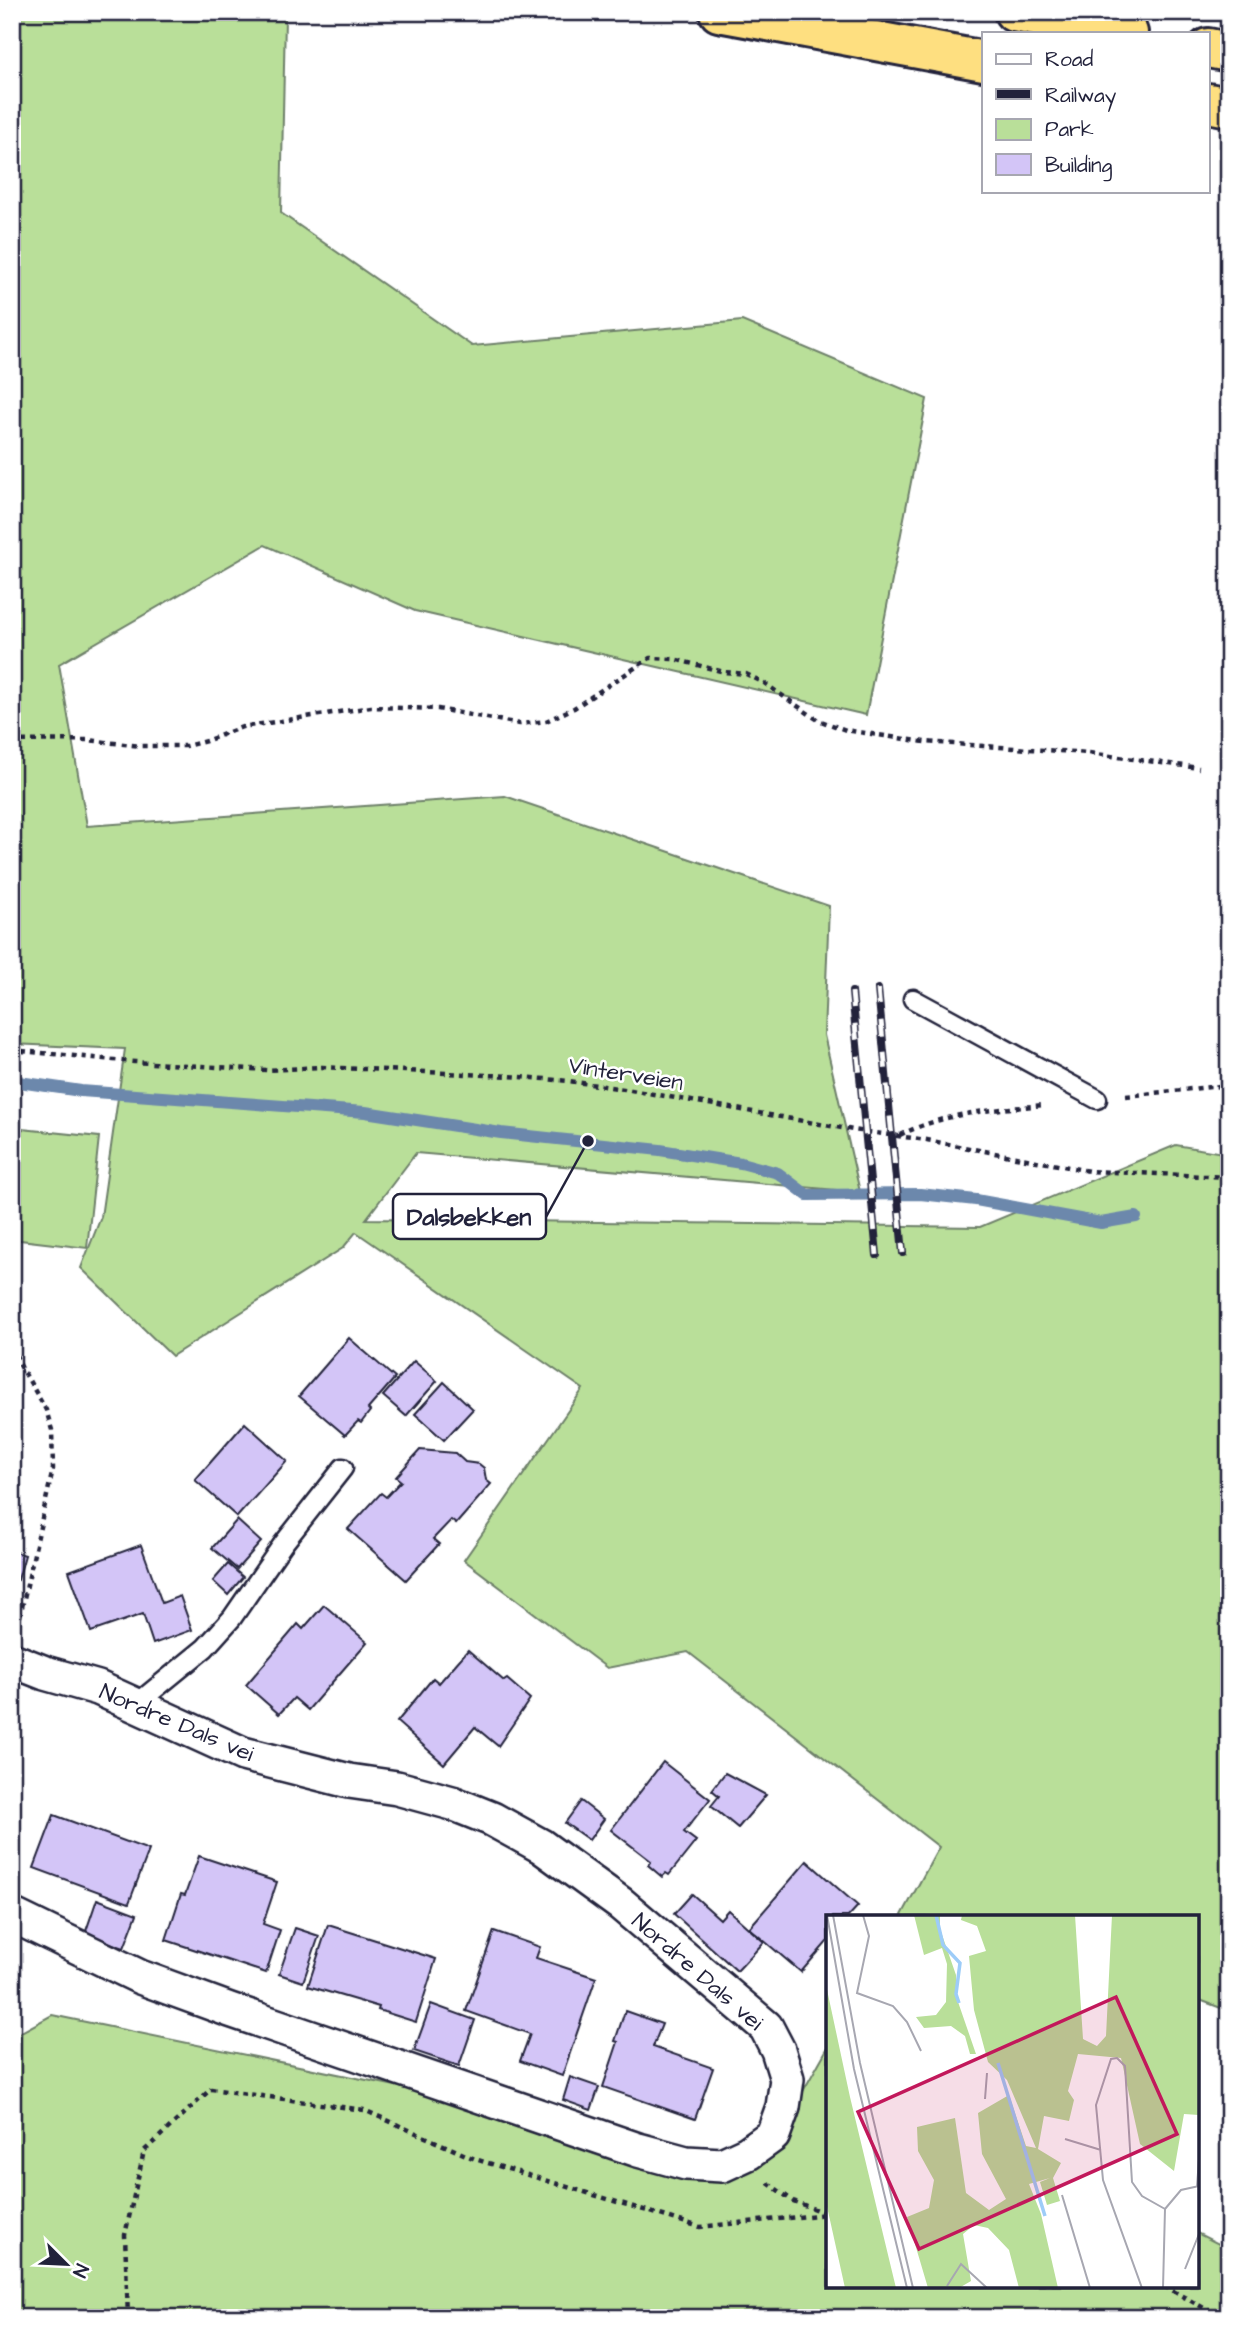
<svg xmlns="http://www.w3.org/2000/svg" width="1241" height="2330" viewBox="0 0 1241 2330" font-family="'Architects Daughter',sans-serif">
  <rect width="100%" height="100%" fill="#fff"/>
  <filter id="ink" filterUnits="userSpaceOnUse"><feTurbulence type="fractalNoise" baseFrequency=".0143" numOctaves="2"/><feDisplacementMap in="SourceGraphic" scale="14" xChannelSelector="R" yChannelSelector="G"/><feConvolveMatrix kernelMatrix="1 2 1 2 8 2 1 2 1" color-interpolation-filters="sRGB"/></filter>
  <g filter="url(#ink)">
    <g fill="#b9df99" stroke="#6e806a" stroke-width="2">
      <polygon points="12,12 251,12 285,17 281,213 472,346 742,321 927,399 866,715 415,611 265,545 59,664 87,826 505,796 829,906 824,1035 860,1192 416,1153 366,1219 980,1227 1176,1145 1229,1154 1229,2011 1197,1999 1197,1917 901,1917 939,1847 688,1652 607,1668 464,1560 583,1389 356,1232 343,1248 172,1356 81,1268 101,1217 125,1049 12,1044"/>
      <polygon points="12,1128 99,1137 87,1248 12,1239"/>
      <polygon points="52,2015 763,2162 828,2047 828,2286 1197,2286 1197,2233 1229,2249 1229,2318 12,2318 12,2037"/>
    </g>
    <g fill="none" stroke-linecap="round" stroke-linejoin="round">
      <polyline stroke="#6c88ac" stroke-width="12" points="12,1081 81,1091 365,1112 501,1133 660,1150 741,1163 778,1173 807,1195 920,1194 976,1200 1101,1223 1136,1217"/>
    </g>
    <g fill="#d3c5f7" stroke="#22223b" stroke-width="2">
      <polygon points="349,1338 395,1378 368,1409 370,1411 361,1423 358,1421 345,1435 299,1396"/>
      <polygon points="414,1361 437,1381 406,1416 383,1396"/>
      <polygon points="444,1382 473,1409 444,1440 415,1414"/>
      <polygon points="245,1423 287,1461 237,1517 195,1480"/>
      <polygon points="420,1450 455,1453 465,1462 479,1464 484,1468 486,1480 491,1484 456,1524 451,1520 433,1539 439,1544 406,1580 348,1529 381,1493 386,1497 401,1481 396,1477"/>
      <polygon points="237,1520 261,1542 237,1569 212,1548"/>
      <polygon points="141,1545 162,1603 180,1596 192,1630 153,1644 143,1614 91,1632 69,1571"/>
      <polygon points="12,1551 25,1555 18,1580 12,1578"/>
      <polygon points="228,1564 243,1577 228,1595 213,1581"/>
      <polygon points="324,1605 367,1642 308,1710 294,1698 279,1714 246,1685 298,1624 303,1629"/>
      <polygon points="468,1650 504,1681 507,1679 530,1699 498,1746 475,1727 444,1764 397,1722 433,1678 439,1683"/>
      <polygon points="663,1762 710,1799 684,1832 696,1841 669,1875 666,1873 662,1877 648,1865 651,1861 611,1830"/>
      <polygon points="725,1773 766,1795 738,1828 711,1806 719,1796 712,1790"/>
      <polygon points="581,1801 604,1819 589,1840 565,1823"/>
      <polygon points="54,1815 149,1850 129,1903 34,1868"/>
      <polygon points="199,1856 277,1882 263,1924 280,1930 266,1973 166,1940 181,1894 185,1895"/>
      <polygon points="807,1861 858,1906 848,1917 828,1917 828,1941 801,1972 749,1928"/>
      <polygon points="692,1894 720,1919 728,1910 764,1942 737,1971 674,1914"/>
      <polygon points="97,1899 137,1914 124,1948 85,1934"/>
      <polygon points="328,1925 436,1959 416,2022 378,2010 379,2007 308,1986"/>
      <polygon points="295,1928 319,1936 303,1982 279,1974"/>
      <polygon points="494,1931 540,1947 536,1958 596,1978 562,2076 520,2061 530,2034 466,2011"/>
      <polygon points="431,2004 475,2020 459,2066 414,2051"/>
      <polygon points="625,2011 662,2024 653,2047 713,2068 695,2119 603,2087 618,2042 615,2041"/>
      <polygon points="570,2077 599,2087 591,2110 563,2100"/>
    </g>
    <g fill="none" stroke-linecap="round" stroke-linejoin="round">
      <g stroke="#22223b" stroke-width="23">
        <g id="service">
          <polyline points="913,999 1097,1099"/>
          <polyline points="134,1706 205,1648 232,1618 283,1544 343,1468"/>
        </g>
      </g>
      <g stroke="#22223b" stroke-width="38">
        <polyline id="minor" points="12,1660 45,1673 98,1688 243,1754 349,1781 397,1788 452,1803 492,1819 541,1846 621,1904 766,2027 778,2050 787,2079 783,2107 773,2135 748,2153 722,2165 686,2163 638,2150 230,2010 140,1977 12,1915"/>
      </g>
      <g stroke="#22223b" stroke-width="44">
        <g id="trunk">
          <polyline points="719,12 984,61"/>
          <polyline points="1014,12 1128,33"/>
          <polyline points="1208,48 1229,52"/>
          <polyline points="1208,103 1229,107"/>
        </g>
      </g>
      <g stroke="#22223b" stroke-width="4.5" stroke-dasharray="5 5" stroke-linecap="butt">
        <polyline points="12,741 88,740 141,746 186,746 206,741 242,727 371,707 438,709 520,724 546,721 574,708 650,658 674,659 724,672 746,674 764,683 818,720 846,730 925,742 1089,753 1199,768"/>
        <polyline points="12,1050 135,1062 267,1070 322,1067 509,1076 569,1081 631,1090 853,1130 927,1140 1089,1171 1229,1177"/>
        <polyline points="1126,1096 1229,1085"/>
        <path d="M900,1135c47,-23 92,-25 144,-30"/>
        <polyline points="12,1345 20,1365 46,1410 52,1430 53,1469 18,1625"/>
        <polyline points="768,2183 793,2201 825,2213"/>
        <polyline points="1164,2286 1222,2318"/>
        <polyline points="128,2318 125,2235 144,2151 211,2089 364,2110 475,2159 700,2227 827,2214"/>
      </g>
      <use href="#service" stroke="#fff" stroke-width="18"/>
      <use href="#minor" stroke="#fff" stroke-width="33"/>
      <use href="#trunk" stroke="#fedf80" stroke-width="38"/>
      <g stroke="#22223b" stroke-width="8">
        <g id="rail">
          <polyline points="878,989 903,1253"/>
          <polyline points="852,992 877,1255"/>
        </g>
      </g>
      <use href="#rail" stroke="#fff" stroke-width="5" stroke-dasharray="16" stroke-linecap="butt"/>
    </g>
  </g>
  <g text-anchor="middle" stroke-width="5" stroke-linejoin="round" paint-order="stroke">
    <g font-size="23" fill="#22223b" stroke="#fff">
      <text transform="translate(626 1073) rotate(9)" y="8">Vinterveien</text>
      <text transform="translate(177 1722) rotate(23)" y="8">Nordre Dals vei</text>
      <text transform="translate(698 1971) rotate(41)" y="8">Nordre Dals vei</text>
    </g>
  </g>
  <g transform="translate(826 1915)">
    <rect width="373" height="373" fill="#fff"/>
    <path d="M88,0h26v14l16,46 1,24 19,55h-6l-5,-18 -14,-10 -27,2 -8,-11 20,-2 10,-13 1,-38 -5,-16 -18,7zM136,0h113l8,124 14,7 9,-10 6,-121h87v200l-15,-1 -10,57 -34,-27 -19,-86 -43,-4 -10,37 6,9 -5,21 -25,-5 -6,33 23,14 -8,15 7,23 -13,4 -7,-23 10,-4 -21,6 12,30 17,74h-39l-10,-38 -21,-22 -14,-3 -11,9 8,47 -12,7h-31l-21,-71 22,-9 5,-28 -16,-29 -1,-24 38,-9 11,75 23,17 17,-11 -24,-45 -4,-41 31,-18 17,51 10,2 -29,-68 -19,-18 -14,-52 -5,-54 17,-5 -9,-25 -16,-6zM0,70l24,112 46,191h-51l-19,-86z" fill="#b9df99"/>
    <path fill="none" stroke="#9dccf8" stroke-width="3.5" d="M110,0l7,30 17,18 -4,31 3,9M172,148l47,153"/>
    <path fill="none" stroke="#a7a7b1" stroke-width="2" d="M1,0l27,154 53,219M7,0l27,148 53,225M37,0l6,21 -12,57 36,13 14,16 14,29M159,184l2,-26M239,224l36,11M371,271l2,-27M236,280l28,93M359,354l14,-35M121,371l14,-22 26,24M316,373l-39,-108 -7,-75 15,-46 6,-1 8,8 7,116 10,14 23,13M337,373l2,-79 16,-19 18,-4"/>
    <path fill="#c2185b" fill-opacity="0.15" stroke="#c2185b" stroke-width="3.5" d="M290,82l61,137 -258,115 -61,-137z"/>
    <rect width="373" height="373" fill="none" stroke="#22223b" stroke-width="3.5"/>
  </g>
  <path fill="none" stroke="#22223b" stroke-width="2.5" d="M588 1141L546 1217"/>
  <circle fill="#22223b" stroke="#fff" stroke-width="2.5" cx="588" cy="1141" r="7"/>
  <rect fill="#fff" stroke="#22223b" stroke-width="2.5" x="393" y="1194" width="153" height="45" rx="7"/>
  <g font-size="24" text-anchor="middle" font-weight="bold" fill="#22223b">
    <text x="469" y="1225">Dalsbekken</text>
  </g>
  <rect width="1241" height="2330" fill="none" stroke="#fff" stroke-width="42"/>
  <rect x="21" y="21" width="1199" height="2288" fill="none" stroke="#22223b" stroke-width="2.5" filter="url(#ink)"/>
  <rect x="982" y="32" width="228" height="161" fill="#ffffff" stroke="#a7a7b1" stroke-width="2"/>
  <rect x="996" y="54" width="35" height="10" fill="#ffffff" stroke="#a7a7b1" stroke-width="2"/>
  <text x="1045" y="66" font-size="21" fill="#22223b">Road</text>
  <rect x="996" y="89" width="35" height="10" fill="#22223b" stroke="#a7a7b1" stroke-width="2"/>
  <text x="1045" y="102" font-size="21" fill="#22223b">Railway</text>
  <rect x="996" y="119" width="35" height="21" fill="#b9df99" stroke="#a7a7b1" stroke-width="2"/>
  <text x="1045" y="136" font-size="21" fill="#22223b">Park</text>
  <rect x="996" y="154" width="35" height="21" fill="#d3c5f7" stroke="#a7a7b1" stroke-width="2"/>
  <text x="1045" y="172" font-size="21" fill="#22223b">Building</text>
  <g transform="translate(66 2264) rotate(114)" stroke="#ffffff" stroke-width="5" paint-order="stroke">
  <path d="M0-5L12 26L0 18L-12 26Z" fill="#22223b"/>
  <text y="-10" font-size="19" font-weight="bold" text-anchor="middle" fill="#22223b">N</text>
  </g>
</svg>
